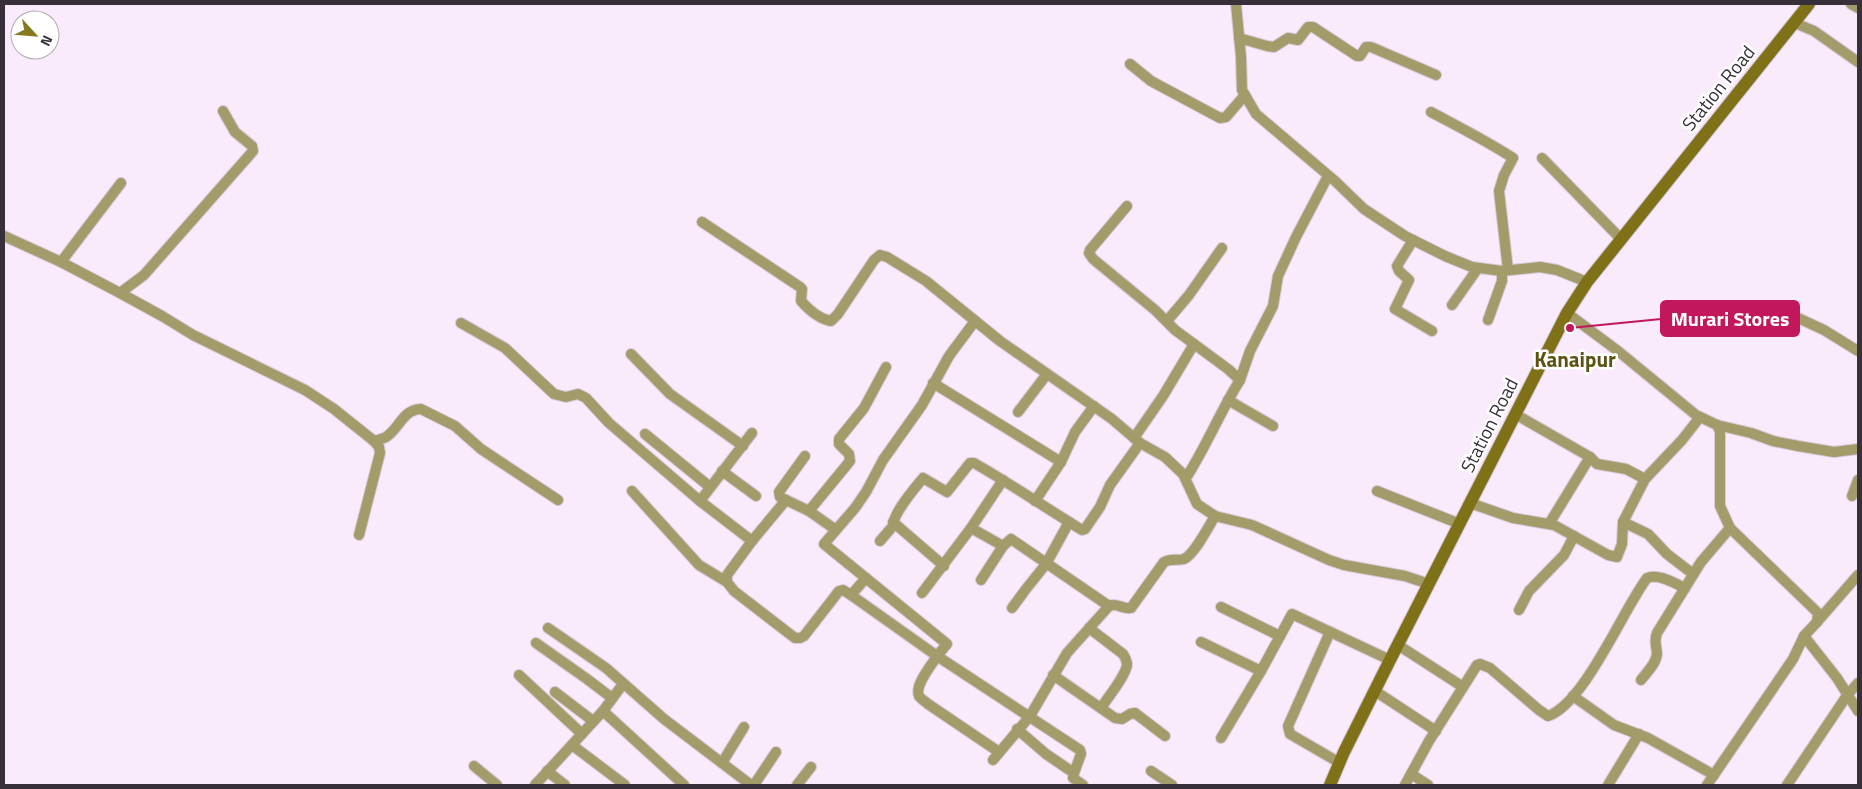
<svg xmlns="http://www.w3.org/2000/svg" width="1862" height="789" viewBox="0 0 1862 789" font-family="'Titillium Web',sans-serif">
  <rect width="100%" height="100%" fill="#f9ebfc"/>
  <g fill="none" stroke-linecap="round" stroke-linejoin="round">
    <g stroke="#d6c9d9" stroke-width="12">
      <g id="minor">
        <polyline points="1236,4 1241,57 1242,90 1256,114 1335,181 1364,209 1405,236 1445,256 1472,267 1502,271 1540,267 1557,270 1587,282"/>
        <polyline points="1851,4 1858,8"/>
        <polyline points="1795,23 1814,31 1858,62"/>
        <polyline points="1239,38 1267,46 1274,47 1288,38 1298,40 1308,27 1313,27 1357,56 1360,56 1366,47 1371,47 1436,75"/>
        <polyline points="1130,64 1151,81 1220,118 1226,117 1245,95"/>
        <polyline points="223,111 235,132 252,146 253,151 144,275 120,293 162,316 193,335 305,390 334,409 374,441 379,447 380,453 359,535"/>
        <path d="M1431,112c28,15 56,29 82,46l-9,17 -5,16 9,79"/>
        <polyline points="1542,158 1621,239"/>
        <path d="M1127,206l-37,44 -1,3 4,6 62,51 20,20 53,39 12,11c-20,32 -34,67 -54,98"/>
        <path d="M702,222l98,65 2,2 -1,12c8,9 18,18 30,20l7,-7 36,-54 6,-5 7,2 39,24 74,60 112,78 28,24"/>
        <polyline points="4,236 61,262 120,293"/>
        <polyline points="1413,240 1397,266 1399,271 1409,280 1395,309 1432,331"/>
        <polyline points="61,262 121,183"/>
        <polyline points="1452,305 1478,268"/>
        <polyline points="1783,311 1824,330 1858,351"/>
        <polyline points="1567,313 1618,351 1696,415 1717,425 1720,431 1720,506 1730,528 1818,613 1817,622 1804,636 1793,659 1707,785"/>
        <polyline points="1488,320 1502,281 1502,271"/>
        <polyline points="1167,321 1189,295 1222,248"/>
        <polyline points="461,323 505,348 554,394 566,397 578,394 586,398 609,423 700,501 752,541 786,500 809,511 836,530 824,544 947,644 937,656 1080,750 1081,754 1074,773"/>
        <polyline points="631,354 670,394 743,446"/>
        <polyline points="1240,380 1250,351 1273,306 1278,276 1296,237 1328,176"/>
        <polyline points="933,383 1061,462"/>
        <polyline points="1228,400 1273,426"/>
        <polyline points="1018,412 1047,374"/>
        <polyline points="1515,414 1590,457 1597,464 1626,469 1645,479"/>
        <polyline points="1717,425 1751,433 1773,441 1798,446 1834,452 1858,449"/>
        <polyline points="645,434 710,487"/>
        <polyline points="1134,438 1163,396 1194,344"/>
        <path d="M374,441c4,-1 8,-2 12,-4 14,-9 16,-27 35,-28l34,17 26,23 77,51"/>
        <polyline points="722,471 756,496"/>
        <polyline points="632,491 699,565 727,582"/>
        <polyline points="1377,491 1460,524"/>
        <polyline points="1852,496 1858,480"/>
        <polyline points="786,500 780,497 779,492 805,456"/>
        <polyline points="700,501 752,433"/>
        <polyline points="1035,501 1061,462 1075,432 1094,406"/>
        <polyline points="1470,503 1513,518 1554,525 1608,555 1617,557 1622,544 1623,522 1645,479 1682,440 1700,417"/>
        <polyline points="809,511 850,461 849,454 839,444 839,439 864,408 886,367"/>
        <polyline points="893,522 944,566"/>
        <polyline points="1623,522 1648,534 1667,554 1693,574"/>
        <polyline points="1549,524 1590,457"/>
        <polyline points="971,528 1003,546"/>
        <polyline points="836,530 855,508 866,492 883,460 922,405 949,356 975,321"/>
        <polyline points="752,541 727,575 727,582 734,591 795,638 800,638 804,636 839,591 843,590 851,595 866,578"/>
        <path d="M880,541l13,-15c0,-13 22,-38 30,-48l24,14 23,-29h4c37,21 72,45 108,67l3,-1 15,-22 10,-22 30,-42 25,14 18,17 14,30 18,12"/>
        <polyline points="981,580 1003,546 1011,539 1109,606"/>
        <polyline points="922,593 971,528 1003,480"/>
        <path d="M851,595l86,61c-5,9 -23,29 -18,40 2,3 7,6 9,8l71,48"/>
        <polyline points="1221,607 1280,636"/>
        <polyline points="1012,608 1026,589 1046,564 1069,522"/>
        <polyline points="1519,610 1529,591 1564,555 1574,536"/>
        <polyline points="1817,622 1858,575"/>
        <polyline points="548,628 606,668 664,719 751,785"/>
        <path d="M1089,628l34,26c2,3 4,7 4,11 -2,12 -19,32 -26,43"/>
        <polyline points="1330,632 1288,726 1290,734 1340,763"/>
        <polyline points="1804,636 1837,678 1858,711"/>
        <polyline points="1201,642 1261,671 1292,614 1390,660"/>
        <polyline points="536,643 587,679 612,698"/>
        <polyline points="1398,645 1463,687"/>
        <polyline points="519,675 582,734"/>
        <polyline points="1053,675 1115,718 1122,719 1130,714 1135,713 1165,736"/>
        <path d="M1641,680c6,-8 16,-17 16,-27 -1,-9 -3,-12 0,-20l44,-71 29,-34"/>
        <polyline points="1375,691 1436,731"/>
        <polyline points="555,692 593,721"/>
        <polyline points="1573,696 1614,725 1648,738 1714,775"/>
        <polyline points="603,711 684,785"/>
        <polyline points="1017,729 1046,754 1074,773 1073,778 1083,785"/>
        <polyline points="1221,738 1261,671"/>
        <polyline points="572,745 625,785"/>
        <path d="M993,760l37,-44 37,-63 42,-47c8,-4 14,4 22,2l33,-46c7,-4 13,-1 20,-3 10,-4 25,-33 31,-43l37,9 77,35 15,5 61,11 24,8"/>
        <polyline points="722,763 744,727"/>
        <polyline points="474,766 497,785"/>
        <polyline points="547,771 565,785"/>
        <polyline points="1151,771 1172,785"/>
        <polyline points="1411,774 1428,785"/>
        <polyline points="535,785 603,711 623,684"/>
        <polyline points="754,785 776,752"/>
        <polyline points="797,785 811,767"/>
        <path d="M1405,785l24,-44 48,-76 3,-1 10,4 49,42 9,6c36,-12 75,-106 99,-138 11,-5 27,5 38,10"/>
        <polyline points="1608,785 1639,734"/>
        <polyline points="1787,785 1848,694 1858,683"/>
      </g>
    </g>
    <g stroke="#d6c9d9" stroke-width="14">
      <polyline id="secondary" points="1330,785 1344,752 1390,660 1567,313 1587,282 1809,4"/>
    </g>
    <use href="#minor" stroke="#a39b69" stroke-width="10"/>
    <use href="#secondary" stroke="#7f7118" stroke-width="12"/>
  </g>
  <g text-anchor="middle" stroke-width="5" stroke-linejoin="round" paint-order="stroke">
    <g font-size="19" fill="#372f3a" stroke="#fff">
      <text transform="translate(1718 88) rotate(-51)" y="7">Station Road</text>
      <text transform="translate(1489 425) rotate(-63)" y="7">Station Road</text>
    </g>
    <g font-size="21" font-weight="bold" fill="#5c5315" stroke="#fff">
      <text x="1575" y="367">Kanaipur</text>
    </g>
  </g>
  <path fill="none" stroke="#c2185b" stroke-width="2" d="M1570 328L1661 319"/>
  <circle fill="#c2185b" stroke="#fff" stroke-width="2" cx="1570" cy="328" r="5"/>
  <rect fill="#c2185b" stroke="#c2185b" stroke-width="2" x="1661" y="301" width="138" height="35" rx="5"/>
  <g font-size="20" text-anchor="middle" font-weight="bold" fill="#fff">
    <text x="1730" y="326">Murari Stores</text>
  </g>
  <rect width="1862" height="789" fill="none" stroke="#372f3a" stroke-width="10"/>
  <g transform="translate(35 35) rotate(116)"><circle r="24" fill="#ffffff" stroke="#afacb0"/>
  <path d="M0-4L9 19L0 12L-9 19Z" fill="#86791d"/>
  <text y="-8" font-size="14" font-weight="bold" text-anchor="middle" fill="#372f3a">N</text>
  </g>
</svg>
